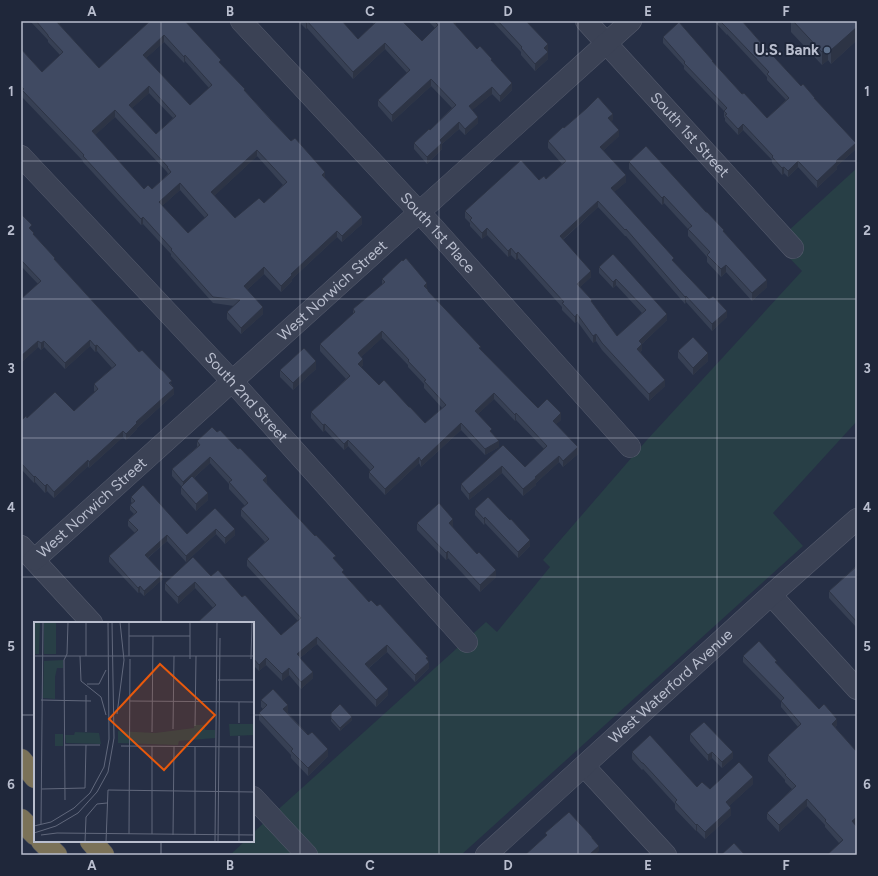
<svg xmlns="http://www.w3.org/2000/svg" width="878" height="876" viewBox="0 0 878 876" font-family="Figtree,sans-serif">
  <rect width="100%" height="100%" fill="#262f45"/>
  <polygon fill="#283f46" points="857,168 857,421 773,513 803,546 461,855 230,855 245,841 253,841 253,833 282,806 486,622 497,632 550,567 543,560 646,441 802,271 775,243"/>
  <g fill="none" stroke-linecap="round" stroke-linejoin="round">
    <g stroke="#545a6c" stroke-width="22">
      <g id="minor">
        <path id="s1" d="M241,21l192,206 197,220"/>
        <path id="s2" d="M586,21l207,227"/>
        <path id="s3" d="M21,156l211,225 235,261"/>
        <polyline points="21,546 92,623"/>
        <path id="s4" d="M34,560l597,-539"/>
        <polyline points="771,595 857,689"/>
        <polyline points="584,766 666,855"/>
        <polyline points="253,797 307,855"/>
        <path id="s5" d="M486,855l285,-260 86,-76"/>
      </g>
    </g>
    <g stroke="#434a5c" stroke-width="23">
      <g id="motorway">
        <polyline points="21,760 35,777"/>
        <polyline points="21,820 35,834"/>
        <polyline points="42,841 56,855"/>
        <polyline points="91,841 103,855"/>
      </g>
    </g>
    <use href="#minor" stroke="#3b4255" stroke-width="21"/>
    <use href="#motorway" stroke="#7b7258" stroke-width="22"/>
  </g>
  <g fill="#374054" fill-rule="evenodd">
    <path d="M30,21h32l-3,3 40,44 51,-47 71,43 24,27 80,87 37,46 -20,18 -5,-5 -45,42v2l-11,11 -17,-18 -17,16 16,24 -22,20 -14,-15v-7l7,-6 -21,-3 -42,-47v-2l-28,-30 -2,1 -58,-63v-1l-61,-64v-4l-1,-1v-49l2,8 19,21 18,-17 -12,-13v-2zM164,42l20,21 1,-2 24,27 -19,17 -44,-47zM149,93l24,25 -17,16 -24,-26zM115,117l52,55 1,2 -16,15h-8l-49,-54zM257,156l26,29 -19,18 -29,15 -21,-22zM180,190l25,28 -17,15 -26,-27z"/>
    <polygon points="298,21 342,21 358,39 374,24 371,21 402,21 422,41 435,28 428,21 456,21 456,24 455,25 477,49 492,61 512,90 500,102 492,94 472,110 478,123 465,135 459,129 442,144 442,149 427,164 414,149 414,143 430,130 452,108 431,86 392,122 378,106 378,100 407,73 385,49 353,79 307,28 306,29"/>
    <polygon points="492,21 526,21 548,51 547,52 548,59 535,71 521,55 521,52"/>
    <polygon points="714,21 742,21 763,45 801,86 815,99 856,149 837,166 837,169 817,188 798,167 788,177 784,173 782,175 772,163 772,160 743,130 738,135 725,121 725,118 724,117 724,111 684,69 684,66 663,43 663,37 713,62 742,94 767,118 786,100 767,80 767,77 727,34 727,35"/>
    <polygon points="791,21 857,21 857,40 831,64 828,60 822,65 791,32"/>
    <polygon points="613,120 611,121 619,136 603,151 626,182 614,192 674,263 709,299 727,317 712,331 686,302 685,304 626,236 625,236 598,207 563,240 591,277 580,287 617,336 642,313 616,285 613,288 599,273 599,267 613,254 667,320 642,344 642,350 640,352 665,386 649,401 602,350 596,341 593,343 577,321 575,323 562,310 562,307 518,258 516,260 511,255 508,257 487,235 482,239 470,226 470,223 465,218 465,211 539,180 546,179 562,164 548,148 548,141 564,128"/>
    <polygon points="629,162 724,232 767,287 752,301 726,272 721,277 707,262 707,257 688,236 688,229 664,203 662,205 629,169"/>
    <polygon points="21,217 32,231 34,235 55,260 139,352 172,385 174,394 137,428 137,429 126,440 123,437 89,468 88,466 54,498 47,491 45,493 35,482 34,483 21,469 21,421 27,418 74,411 95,392 94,391 94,384 112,368 97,351 95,352 90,346 65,369 44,347 41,350 38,347 21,363 21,297 22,298 38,284 21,266"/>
    <path d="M382,279l45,10 1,3 53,58 57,58 23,12 -5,4 22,30 -15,13 -4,-5 -23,21v2l-13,11 -21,-23 -33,27 -8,-10v-6l42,-39 22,22 19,-18 -28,-29 -1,1 -21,-22 -16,15 14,19 7,14 -14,8 -24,-25 -40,37 -2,-4 -34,32 -16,-17v-6l1,-2 -22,-24 -4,4 -19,-20 -2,2 -12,-14v-6l35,-33 -26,-28v-7l33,-30v-5l29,-24zM382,338l26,27v2l16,17v4l18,20 -17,15 -16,-16 -30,-22 -18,-18 2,-2 -2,-8z"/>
    <polygon points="678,351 708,361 693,375 678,358"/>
    <polygon points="316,369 293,390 280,377 280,370"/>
    <polygon points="197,441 267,482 266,484 336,561 344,574 369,602 428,660 429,668 415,682 387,652 369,668 388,695 376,707 317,644 300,658 313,678 301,689 289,675 282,681 266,665 259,671 253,665 253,623 213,608 195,588 178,604 165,590 165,583 211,576 242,597 281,635 298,621 247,566 247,559 265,542 241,516 241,509 245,506 229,489 229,484 210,463 194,478 208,500 196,511 181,494 181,486 172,476 172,469 197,447"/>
    <polygon points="131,497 187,534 215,508 235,535 225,544 216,534 186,562 167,541 148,558 163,579 144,596 140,592 138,593 109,562 109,556 135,533 128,526 128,520 134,514 130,510 130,505 132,503 131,502"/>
    <polygon points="475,509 510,520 530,546 518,558 485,523 484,525 475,515"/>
    <polygon points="417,523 453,526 452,527 496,577 480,592 448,558 446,560 417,530"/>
    <polygon points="856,563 857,563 857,628 829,598 829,591 856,566"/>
    <polygon points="743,656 777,664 819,709 837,725 835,727 857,752 857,823 855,825 857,827 839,843 825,827 825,825 807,806 779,832 767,819 767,813 792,789 785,782 785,780 768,761 768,755 798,727 781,707 781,701 743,662"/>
    <polygon points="261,700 288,712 287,712 328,756 308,776 291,758 291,755 259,720 259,713 263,709 261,707"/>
    <polygon points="331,713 352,720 340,731 331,721"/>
    <polygon points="690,734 733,758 722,768 712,758 708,761 690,741"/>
    <polygon points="632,752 697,787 710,789 753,784 729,806 731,815 705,839 697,831 696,831 675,809 675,804 643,769 642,770 632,759"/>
  </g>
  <g fill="#2d3445">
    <polygon points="56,21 62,21 56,27"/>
    <polygon points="307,21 307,28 306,29 306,23"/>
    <polygon points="452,21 456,21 456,24 452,28"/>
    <polygon points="857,27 857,40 831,64 831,50"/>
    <polygon points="164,35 164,42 143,61 143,55"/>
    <polygon points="385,43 385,49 353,79 353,72"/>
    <polygon points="548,44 548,51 544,55 544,48"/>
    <polygon points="23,45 23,52 21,53 21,47"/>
    <polygon points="828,46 828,60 822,65 822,52"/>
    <polygon points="548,52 548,59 535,71 535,64"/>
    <polygon points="185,55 185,61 184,63 184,57"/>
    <polygon points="431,79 431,86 392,122 392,115"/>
    <polygon points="512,83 512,90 500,102 500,96"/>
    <polygon points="149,86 149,93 129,111 129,105"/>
    <polygon points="492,87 492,94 469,113 469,106"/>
    <polygon points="115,110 115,117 92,138 92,131"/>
    <polygon points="613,114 613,120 608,124 608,118"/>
    <polygon points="478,117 478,123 465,135 465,129"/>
    <polygon points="459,122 459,129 442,144 442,149 427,164 427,157 440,140"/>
    <polygon points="743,124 743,130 738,135 738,129"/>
    <polygon points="619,130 619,136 600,154 600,147"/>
    <polygon points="856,143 856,149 837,166 837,169 817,188 817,181 836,161"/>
    <polygon points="257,150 257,156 211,199 211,192"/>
    <polygon points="798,161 798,167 788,177 788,171"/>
    <polygon points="784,167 784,173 782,175 782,168"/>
    <polygon points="325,172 325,178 322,181 322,175"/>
    <polygon points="626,175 626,182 611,195 611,188"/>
    <polygon points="180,183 180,190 159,209 159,202"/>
    <polygon points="664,196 664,203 662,205 662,198"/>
    <polygon points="598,201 598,207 560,242 560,236"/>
    <polygon points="143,217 143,224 141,225 141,219"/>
    <polygon points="362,217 362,224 342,242 342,236"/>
    <polygon points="487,228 487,235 482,239 482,233"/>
    <polygon points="337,231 337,237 292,279 292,281 281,292 281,286 291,274"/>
    <polygon points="511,248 511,255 508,257 508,251"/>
    <polygon points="518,252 518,258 516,260 516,254"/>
    <polygon points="726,265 726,272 721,277 721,269"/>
    <polygon points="264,267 264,274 244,293 244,286"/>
    <polygon points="591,271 591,277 577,290 577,284"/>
    <polygon points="616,279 616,285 613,288 613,282"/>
    <polygon points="767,280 767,287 752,301 752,293"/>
    <polygon points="427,283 427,289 424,286"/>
    <polygon points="686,296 686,302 685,304 685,297"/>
    <polygon points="263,307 263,314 241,334 241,328"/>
    <polygon points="727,311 727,317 712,331 712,324"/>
    <polygon points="577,314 577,321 575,323 575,317"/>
    <polygon points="667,314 667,320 642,344 642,350 637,355 637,349 639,341"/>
    <polygon points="382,331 382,338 358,360 358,353"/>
    <polygon points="596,334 596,341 593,343 593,336"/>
    <polygon points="90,340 90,346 65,369 65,363"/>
    <polygon points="38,341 38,347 21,363 21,356"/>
    <polygon points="44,341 44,347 41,350 41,343"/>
    <polygon points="97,345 97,351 95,352 95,346"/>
    <polygon points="708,353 708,361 693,375 693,368"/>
    <polygon points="363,359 363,365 358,370 358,364"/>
    <polygon points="316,361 316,369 293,390 293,383"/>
    <polygon points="665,380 665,386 649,401 649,394"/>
    <polygon points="174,388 174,394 137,428 137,429 126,440 126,434 136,422"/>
    <polygon points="494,393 494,399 475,417 475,411"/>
    <polygon points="516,413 516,420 515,421 515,415"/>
    <polygon points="561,413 561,420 553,427 553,421"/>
    <polygon points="461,423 461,430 421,467 421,461"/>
    <polygon points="325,424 325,430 323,432 323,425"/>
    <polygon points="123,431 123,437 89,468 89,462"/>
    <polygon points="348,440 348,446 344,450 344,444"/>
    <polygon points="499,441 499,447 485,455 485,449"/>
    <polygon points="578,447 578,454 563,467 563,461"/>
    <polygon points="559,456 559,462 536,483 536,485 523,496 523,489 535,477"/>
    <polygon points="210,457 210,463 183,488 183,482"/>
    <polygon points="419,457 419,463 385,495 385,489"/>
    <polygon points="88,460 88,466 54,498 54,492"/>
    <polygon points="502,466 502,473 469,500 469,494"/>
    <polygon points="35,476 35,482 34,483 34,477"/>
    <polygon points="267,476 267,482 263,487 263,480"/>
    <polygon points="47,484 47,491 45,493 45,486"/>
    <polygon points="208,493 208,500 196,511 196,504"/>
    <polygon points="485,517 485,523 484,525 484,519"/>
    <polygon points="453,519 453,526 449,530 449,523"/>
    <polygon points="216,529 216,534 186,562 186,556"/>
    <polygon points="235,529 235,535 225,544 225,538"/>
    <polygon points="167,535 167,541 145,560 145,555"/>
    <polygon points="530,540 530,546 518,558 518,552"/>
    <polygon points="448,551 448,558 446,560 446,553"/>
    <polygon points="496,570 496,577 480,592 480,585"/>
    <polygon points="163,574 163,579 144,596 144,591"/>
    <polygon points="195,582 195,588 178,604 178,597"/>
    <polygon points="140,586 140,592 138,593 138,588"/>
    <polygon points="317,637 317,644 300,658 300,664 297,654"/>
    <polygon points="387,645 387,652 365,671 365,664"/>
    <polygon points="266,658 266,665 259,671 259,665"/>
    <polygon points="429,662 429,668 415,682 415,675"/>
    <polygon points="289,668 289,675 282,681 282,674"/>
    <polygon points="313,672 313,678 301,689 301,682"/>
    <polygon points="388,689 388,695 376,707 376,700"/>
    <polygon points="288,705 288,712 283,716 283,709"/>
    <polygon points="352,717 352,720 340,731 340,728"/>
    <polygon points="837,719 837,725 832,730 832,724"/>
    <polygon points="328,749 328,756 308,776 308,768"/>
    <polygon points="712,752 712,758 708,761 708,755"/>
    <polygon points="733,752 733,758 722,768 722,762"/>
    <polygon points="753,777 753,784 726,809 726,802"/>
    <polygon points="807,799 807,806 779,832 779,825"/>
    <polygon points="731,808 731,815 705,839 705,832"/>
    <polygon points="857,817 857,823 852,828 852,821"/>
    <polygon points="697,824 697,831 696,831 696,825"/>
    <polygon points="599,846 599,851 595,855 589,855"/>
  </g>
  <g fill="#404a62" stroke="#2d3445" fill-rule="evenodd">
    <path d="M36,21h20l43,47 51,-47h35l36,39 -2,2 26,27 -1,1 27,30 20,21 4,-3 30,34 -3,3 40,42 -20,19 -5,-5 -46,43 1,1 -11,11 -17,-19 -20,19 19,21 -22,21 -14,-16 13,-12 -27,-3 -42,-47 1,-1 -29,-32 -2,2 -58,-63 1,-1 -62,-65 2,-1 -3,-3v-37l21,23 19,-18 2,-2 -15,-16v-1zM164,35l20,22 1,-2 27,30 -22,20 -47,-50zM149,86l27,30 -20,18 -27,-29zM115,110l53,57h-1l4,5 -19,17 -4,-4 -4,4 -52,-58zM257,150l30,32 -23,21 -5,-5 -24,20 -24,-26zM180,183l28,32 -20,18 -29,-31z"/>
    <polygon points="304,21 342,21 358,39 377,21 402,21 422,41 438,25 434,21 452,21 477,49 480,46 492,59 491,60 512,83 500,96 492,87 469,106 478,117 465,129 459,122 440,140 442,143 427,157 414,143 429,129 430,130 456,105 431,79 392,115 378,100 410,70 385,43 353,72 307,21 306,23"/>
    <polygon points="498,21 526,21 548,44 544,48 548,52 535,64 521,48 522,47"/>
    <polygon points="720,21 742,21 763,45 801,86 803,84 815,98 814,98 856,143 836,161 837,162 817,181 798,161 788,171 784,167 782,168 772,157 773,156 743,124 738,129 725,115 727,114 724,111 727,108 684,63 685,62 663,37 679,22 713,61 712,61 742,94 744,93 767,118 789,98 767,74 769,72 727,28"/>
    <polygon points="793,21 857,21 857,27 831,50 828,46 822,52"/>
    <polygon points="598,97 613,114 608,118 619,130 600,147 626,175 611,188 674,258 672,260 709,299 713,296 727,311 712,324 686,296 685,297 626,229 625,230 598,201 560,236 591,271 577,284 592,300 591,301 617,336 646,310 616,279 613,282 599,267 613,254 667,314 639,341 642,344 637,349 665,380 649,394 602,343 596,334 593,336 577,314 575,317 562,303 564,302 518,252 516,254 511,248 508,251 487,228 482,233 470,220 472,218 465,211 521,160 539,180 544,176 546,179 566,161 548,141 563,127 564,128 587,108"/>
    <polygon points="646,146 706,212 707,212 724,230 723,231 767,280 752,293 726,265 721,269 707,255 710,252 688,229 692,226 664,196 662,198 629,162"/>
    <polygon points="22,215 32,225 29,228 34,233 33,234 55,258 54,259 139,352 142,350 161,370 162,370 172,381 169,383 174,388 136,422 137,423 126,434 123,431 89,462 88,460 54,492 47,484 45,486 35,476 34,477 21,463 21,421 26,416 27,418 55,392 74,411 98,389 94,384 116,365 97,345 95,346 90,340 65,363 44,341 41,343 38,341 21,356 21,297 22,298 41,281 21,260 21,217"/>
    <path d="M406,258l21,25 -3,3 4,4v1l53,56 -2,1 59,60 9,-9 14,14 -8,8 25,26 -15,14 -4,-5 -24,21 1,1 -13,11 -21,-23 -33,28 -8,-10 42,-39 22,22 22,-21 -31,-33 -1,2 -21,-22 -19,18 17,18 -2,2 9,10 -14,8 -24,-26 -40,38 -2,-4 -34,32 -16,-17 5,-5 -26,-27 -4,4 -19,-20 -2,1 -12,-13 39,-36 -30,-32 35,-32 -2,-3 32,-27 -3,-3 20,-19 1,1zM382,331l27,29 -1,1 18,19 -2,1 22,24 -21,18 -15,-16h-1l-25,-27 -5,5 -21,-21 5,-5 -5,-6z"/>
    <polygon points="693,337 708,353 693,368 678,351"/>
    <polygon points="304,348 316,361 293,383 280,370"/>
    <polygon points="212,427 217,432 220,430 238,449 240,448 267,476 263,480 315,536 316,535 336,556 333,558 344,570 342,572 369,602 371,600 377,606 380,604 428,657 426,658 429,662 415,675 387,645 365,664 388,689 376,700 317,637 297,654 300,657 300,658 313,672 301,682 289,668 282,674 266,658 259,665 253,658 253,623 197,623 216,605 195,582 178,597 165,583 193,557 211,576 218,570 242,597 245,595 281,635 301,618 247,559 269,539 241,509 248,503 229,482 232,480 210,457 183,482 172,469 200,445 197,441"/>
    <polygon points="192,476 208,493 196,504 181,487"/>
    <polygon points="143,485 187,534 215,508 235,529 225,538 216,529 186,556 167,535 145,555 163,574 144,591 140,586 138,588 109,556 138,530 128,520 137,512 130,505 135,501 131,497"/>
    <polygon points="488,497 510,520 511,519 530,540 518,552 485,517 484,519 475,509"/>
    <polygon points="439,503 453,519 449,523 477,554 479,552 496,570 480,585 448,551 446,553 417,523"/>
    <polygon points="857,566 857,622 829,591"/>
    <polygon points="759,641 777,661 775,662 819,709 824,704 837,719 832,724 857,752 857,817 852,821 857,827 857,855 827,855 843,840 825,821 826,820 807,799 779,825 767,813 796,786 785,775 786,775 768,755 801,724 781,701 784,698 743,656"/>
    <polygon points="273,689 288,705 283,709 308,735 312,732 328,749 308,768 291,751 293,749 259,713 267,705 261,700"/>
    <polygon points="340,704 352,717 340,728 331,718 331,713"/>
    <polygon points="704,722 733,752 722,762 712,752 708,755 690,734"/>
    <polygon points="650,735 697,787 702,782 710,789 739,762 753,777 726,802 731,808 705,832 697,824 696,825 675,802 677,800 643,763 642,763 632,752"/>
    <polygon points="569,812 592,837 592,838 599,846 589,855 525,855 547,835 545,833"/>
    <polygon points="734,843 745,855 721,855"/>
  </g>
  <path fill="none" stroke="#b9bece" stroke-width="1" stroke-opacity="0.55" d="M161,21v602M300,21v834M439,21v834M578,21v834M717,21v834M21,161h836M21,299h836M21,438h836M21,577h836M21,715h14M253,715h604M161,841v14"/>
  <circle fill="#5c6f8a" stroke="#1f273a" stroke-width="1.5" cx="827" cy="50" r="4"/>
  <g text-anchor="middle" stroke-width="4" stroke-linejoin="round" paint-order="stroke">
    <g font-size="15" font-weight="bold" fill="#b9bece" stroke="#1f273a" text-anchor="end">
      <text x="819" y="55">U.S. Bank</text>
    </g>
    <g font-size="15" fill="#b9bece" stroke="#1f273a">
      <text dy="5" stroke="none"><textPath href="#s2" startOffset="154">South 1st Street</textPath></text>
      <text dy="5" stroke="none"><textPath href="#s1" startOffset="289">South 1st Place</textPath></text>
      <text dy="5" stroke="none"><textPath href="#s4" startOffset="402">West Norwich Street</textPath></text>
      <text dy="5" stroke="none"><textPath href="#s3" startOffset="330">South 2nd Street</textPath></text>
      <text dy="5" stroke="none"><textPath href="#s4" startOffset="78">West Norwich Street</textPath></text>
      <text dy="5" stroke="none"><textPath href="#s5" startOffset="250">West Waterford Avenue</textPath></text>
    </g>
  </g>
  <g transform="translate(34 622)">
    <rect width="220" height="220" fill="#262f45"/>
    <path d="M0,0h6l-1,32h-5zM10,0h12v32h-12zM29,38v8h-6l-2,9v22l-12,-1 1,-37zM195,102h25v11l-24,1zM160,103h11v5h10v8l-36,3 -1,4 -60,-2v-12l37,2 39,-5zM41,110l24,1 2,11 -35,-1 -1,-8h9zM21,112h8v12h-8z" fill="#283f46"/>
    <path fill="none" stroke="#61687c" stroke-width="1" d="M95,14h61M0,34h220M46,34l1,25 20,16 5,18M52,34v-34M95,34v-34M156,37v-37M217,37l1,-37M184,58h36M53,62h12l7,-14M7,78l50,1M96,79l124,1M83,92l7,-54 -4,-38M205,101v-21M161,104l1,-70M139,107l1,-73M52,110v-37M118,110l1,-96M30,123h36M87,124l133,1M8,167l43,-1 1,-43M31,178l-1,-140 3,-6 1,-32M7,202l2,-202M0,204l17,-4 23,-14 16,-15 14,-26 5,-28 -1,-117M0,211l22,-7 22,-13 19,-21 11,-20 6,-34 -2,-116M95,212l1,-175M118,212v-88M7,213l16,-2 197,2M139,213l1,-89M161,213v-88M51,220l1,-25 11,-13 10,-1M72,220l2,-52 146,2M181,220l2,-220M184,220l2,-204M205,220v-106"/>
    <path fill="#e8590c" fill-opacity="0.15" stroke="#e8590c" stroke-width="2" d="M126,42l55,51 -51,55 -55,-51z"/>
    <rect width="220" height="220" fill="none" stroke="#b9bece" stroke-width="2"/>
  </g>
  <rect width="878" height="876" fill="none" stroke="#1f273a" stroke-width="44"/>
  <rect x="22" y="22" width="834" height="832" fill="none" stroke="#b9bece" stroke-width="1.5"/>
  <g font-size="13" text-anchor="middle" font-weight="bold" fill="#b9bece">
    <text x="92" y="16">A</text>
    <text x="230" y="16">B</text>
    <text x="370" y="16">C</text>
    <text x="508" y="16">D</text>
    <text x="648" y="16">E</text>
    <text x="786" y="16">F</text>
    <text x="11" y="96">1</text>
    <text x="867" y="96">1</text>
    <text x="11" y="235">2</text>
    <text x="867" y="235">2</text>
    <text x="11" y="373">3</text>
    <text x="867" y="373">3</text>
    <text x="11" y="512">4</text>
    <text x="867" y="512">4</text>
    <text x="11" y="651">5</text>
    <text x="867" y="651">5</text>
    <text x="11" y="789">6</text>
    <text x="867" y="789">6</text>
    <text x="92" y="870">A</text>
    <text x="230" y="870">B</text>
    <text x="370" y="870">C</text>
    <text x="508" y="870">D</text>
    <text x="648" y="870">E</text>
    <text x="786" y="870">F</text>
  </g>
</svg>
